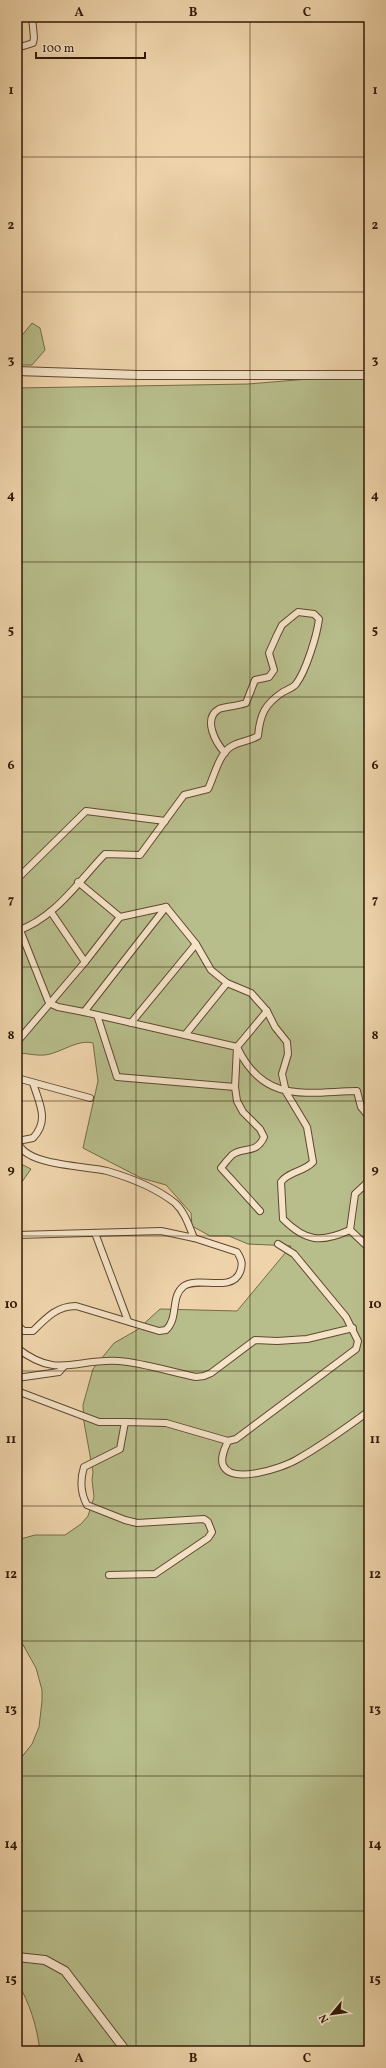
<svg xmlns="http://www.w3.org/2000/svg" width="386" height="2068" viewBox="0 0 386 2068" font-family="Vollkorn,serif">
  <rect width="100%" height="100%" fill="#efd4ab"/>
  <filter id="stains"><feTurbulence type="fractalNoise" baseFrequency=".005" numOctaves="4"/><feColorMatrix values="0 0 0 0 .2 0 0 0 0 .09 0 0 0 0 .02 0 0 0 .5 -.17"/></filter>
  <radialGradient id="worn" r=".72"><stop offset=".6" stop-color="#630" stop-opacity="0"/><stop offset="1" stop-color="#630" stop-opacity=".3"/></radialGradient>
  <g fill="#b7bd8b" stroke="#746b48">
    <polygon points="32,323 40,328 45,350 32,365 17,365 17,337 23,334"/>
    <path d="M369,374v1677h-329c-3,-24 -10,-48 -23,-69v-219l15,-19 7,-17 3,-26v-11l-6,-22 -19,-34v-94l18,-5h30l16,-11 7,-8 6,-19 -2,-17 1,-8 -9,-50 -1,-17 10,-36 21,-26 23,-13 23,-21 77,2 54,-65 -43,-2 -19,-8h-19l-18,-10 -1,-13 -25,-28 -25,-7 -58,-30 15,-67 -5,-38c-16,-4 -32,10 -48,12 -9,1 -19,-2 -28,-2v-665l231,-4z"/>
    <polygon points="17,1162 31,1169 17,1189"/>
  </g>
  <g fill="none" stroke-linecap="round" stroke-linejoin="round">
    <g stroke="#60482f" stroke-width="8">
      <g id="minor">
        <polyline points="17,48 33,43 34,38 32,17"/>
        <polyline points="17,879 86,811 165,821"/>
        <polyline points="78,882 120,917"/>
        <path d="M166,907l30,37 15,26 16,13 24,10 16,18 -30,36 -2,40 2,14 6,11 17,17 4,8c-8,18 -21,9 -32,18 -4,4 -8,9 -11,13l39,43"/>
        <polyline points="51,912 85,962"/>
        <polyline points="20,930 49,1003 58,1007 84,1012 237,1047"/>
        <path d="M17,931c37,-12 62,-50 88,-77l35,1 44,-60 24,-6c6,-12 11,-36 24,-43 9,-5 18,-5 26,-10 2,-22 7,-32 25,-44 4,-2 11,-5 13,-8 10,-13 21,-49 23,-65l-5,-5 -16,-2 -16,13 -5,10 -8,18 5,17 -5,7 -14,3 -9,23c-8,3 -23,4 -27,6 -17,10 -3,34 6,44"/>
        <path d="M267,1011l8,16 12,15 1,12 -6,20 4,18 21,35 6,35c-9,10 -24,9 -32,20l2,37c23,23 38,24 67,11"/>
        <polyline points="84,1012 166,907"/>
        <polyline points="97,1015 117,1077 235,1087"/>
        <polyline points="131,1023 196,944"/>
        <polyline points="185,1035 227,983"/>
        <polyline points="17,1042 85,962 120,917 166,907"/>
        <path d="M238,1049c27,55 68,43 119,42l4,16 8,10"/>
        <polyline points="17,1078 90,1098"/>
        <path d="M33,1083c6,20 17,37 0,55l-15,3c4,25 70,25 89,30 24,7 48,16 68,32 10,9 14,23 19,35"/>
        <polyline points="350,1230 355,1194 369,1181"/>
        <polyline points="350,1230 369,1248"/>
        <polyline points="95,1233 128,1321"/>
        <path d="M17,1235l144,-4 33,7 43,14c5,8 6,12 3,20 -8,21 -42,4 -56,14 -14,10 -5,32 -18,44l-7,1 -83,-25c-19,0 -30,12 -43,25h-9l-7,-6"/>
        <path d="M17,1348c41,32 58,10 102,13 25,2 52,11 77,16l8,-1 7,-3 44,-33 22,1 30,-2 46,-11"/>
        <polyline points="17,1378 59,1372 64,1366"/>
        <polyline points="17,1391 99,1422 125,1422"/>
        <path d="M228,1441c-3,7 -8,16 -5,24 8,20 59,3 73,-5 25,-14 50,-32 73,-49"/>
        <path d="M109,1575l46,-1 53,-36 4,-6 -4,-10 -4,-3 -67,4 -12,-3 -38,-15c-7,-13 -7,-25 -3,-38l36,-18 5,-27 41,1 62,18 8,-2 120,-90 2,-8 -12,-24 -52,-63 -16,-10"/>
      </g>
    </g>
    <g stroke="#60482f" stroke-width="10">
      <g id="tertiary">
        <polyline points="17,371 138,375 369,375"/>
        <polyline points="17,1957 45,1960 65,1971 126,2051"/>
      </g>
    </g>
    <use href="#minor" stroke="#f5e3c8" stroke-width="6"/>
    <use href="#tertiary" stroke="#f5e3c8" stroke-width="8"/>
  </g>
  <path fill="none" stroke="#301906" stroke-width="1" stroke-opacity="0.55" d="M136,17v2034M250,17v2034M17,157h352M17,292h352M17,427h352M17,562h352M17,697h352M17,832h352M17,967h352M17,1101h352M17,1236h352M17,1371h352M17,1506h352M17,1641h352M17,1776h352M17,1911h352"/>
  <rect width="386" height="2068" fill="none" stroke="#efd4ab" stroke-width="44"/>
  <g transform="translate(332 2014) rotate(241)" stroke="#f5e3c8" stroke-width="3" paint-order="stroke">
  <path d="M0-3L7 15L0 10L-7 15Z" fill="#301906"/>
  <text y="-6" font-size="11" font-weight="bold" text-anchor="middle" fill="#301906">N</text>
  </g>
  <path d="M36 52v6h109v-6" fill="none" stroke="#301906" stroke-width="2"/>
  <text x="42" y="52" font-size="12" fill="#301906" stroke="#f5e3c8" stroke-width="3" paint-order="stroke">100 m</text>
  <rect x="22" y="22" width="342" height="2024" fill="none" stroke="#301906" stroke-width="1.5"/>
  <g font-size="13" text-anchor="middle" font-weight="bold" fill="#301906">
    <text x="79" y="16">A</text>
    <text x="193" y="16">B</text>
    <text x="307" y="16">C</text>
    <text x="11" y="94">1</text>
    <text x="375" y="94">1</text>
    <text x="11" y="229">2</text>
    <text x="375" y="229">2</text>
    <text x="11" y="364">3</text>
    <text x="375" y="364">3</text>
    <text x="11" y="499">4</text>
    <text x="375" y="499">4</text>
    <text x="11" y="634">5</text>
    <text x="375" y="634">5</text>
    <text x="11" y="769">6</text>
    <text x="375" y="769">6</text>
    <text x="11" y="904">7</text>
    <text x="375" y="904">7</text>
    <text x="11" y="1039">8</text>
    <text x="375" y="1039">8</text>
    <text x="11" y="1173">9</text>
    <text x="375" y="1173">9</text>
    <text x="11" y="1308">10</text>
    <text x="375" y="1308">10</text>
    <text x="11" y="1443">11</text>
    <text x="375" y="1443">11</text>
    <text x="11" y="1578">12</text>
    <text x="375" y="1578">12</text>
    <text x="11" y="1713">13</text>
    <text x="375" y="1713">13</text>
    <text x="11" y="1848">14</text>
    <text x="375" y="1848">14</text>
    <text x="11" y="1983">15</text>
    <text x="375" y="1983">15</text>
    <text x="79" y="2062">A</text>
    <text x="193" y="2062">B</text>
    <text x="307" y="2062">C</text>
  </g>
  <rect width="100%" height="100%" filter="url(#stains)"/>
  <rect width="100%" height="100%" fill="url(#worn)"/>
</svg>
